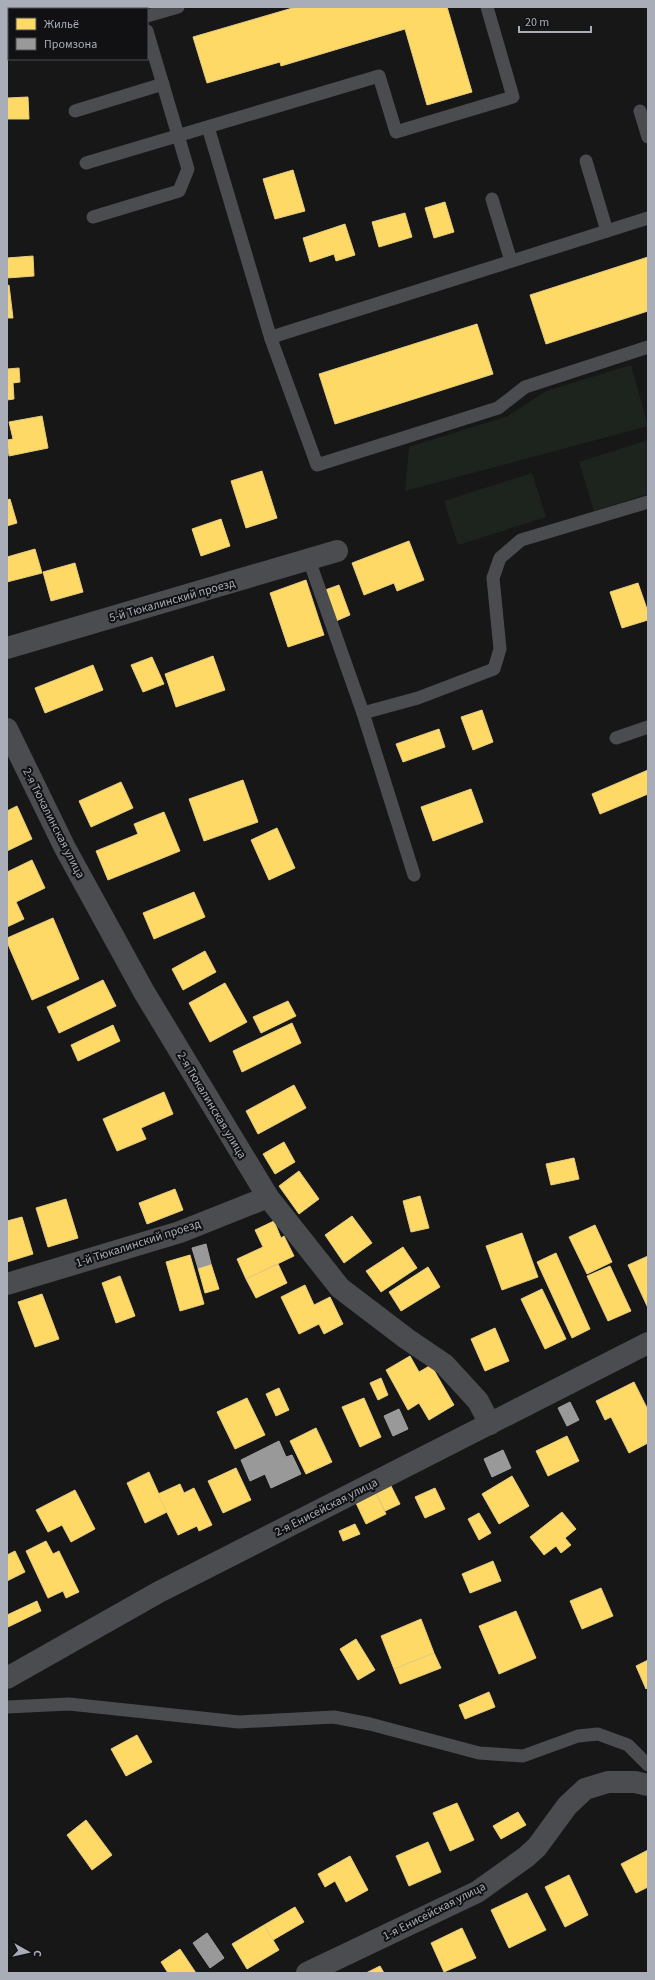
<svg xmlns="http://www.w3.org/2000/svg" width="655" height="1980" viewBox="0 0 655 1980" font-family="'Source Sans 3',sans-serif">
  <rect width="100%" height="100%" fill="#171717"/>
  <g fill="#1d241e">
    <polygon points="631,365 648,426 405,491 409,447 508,416 546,391"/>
    <polygon points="648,440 648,494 594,511 579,462"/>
    <polygon points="532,473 546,517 458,545 444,501"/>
  </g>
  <g fill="#ffd966" stroke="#e5cc7f">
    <polygon points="296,7 447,7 472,92 427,105 405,29 281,66 280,62 207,83 193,37"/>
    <polygon points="28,97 29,119 7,119 7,98"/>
    <polygon points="293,170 305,211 275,219 263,179"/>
    <polygon points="445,202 454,232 434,238 425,208"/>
    <polygon points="405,213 412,237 379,247 372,222"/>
    <polygon points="345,224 355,255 336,261 334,254 310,262 303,238"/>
    <polygon points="33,256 34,276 7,278 7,258"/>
    <polygon points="648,257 648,311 546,344 530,295"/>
    <polygon points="9,285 13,318 7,318 7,286"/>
    <polygon points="477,324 493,374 335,424 319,374"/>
    <polygon points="19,368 20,382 13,383 14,399 7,400 7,369"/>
    <polygon points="42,416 48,448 9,456 7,440 13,439 9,422"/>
    <polygon points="262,471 277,518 246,528 231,481"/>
    <polygon points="10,499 17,523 7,526 7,500"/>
    <polygon points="221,519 230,546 201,556 192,529"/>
    <polygon points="409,541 424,580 397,591 394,583 364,595 352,563"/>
    <polygon points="35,549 42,573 7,582 7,557"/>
    <polygon points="75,563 83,592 51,601 43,572"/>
    <polygon points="306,580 324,635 288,647 270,593"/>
    <polygon points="638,583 648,612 648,620 622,628 610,592"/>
    <polygon points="339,585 350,615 336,621 325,590"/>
    <polygon points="213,656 225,690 176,707 165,674"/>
    <polygon points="152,657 164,684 143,692 131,665"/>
    <polygon points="93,665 103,690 45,713 35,688"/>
    <polygon points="482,710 493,742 473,750 461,717"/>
    <polygon points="439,729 445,747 403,762 396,744"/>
    <polygon points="648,770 648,794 600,814 592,794"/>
    <polygon points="243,780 258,822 204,841 189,799"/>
    <polygon points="121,782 133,808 91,827 79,801"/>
    <polygon points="471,789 483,822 433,841 421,807"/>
    <polygon points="17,806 32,839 7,851 7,811"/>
    <polygon points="164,812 180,851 108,880 96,851 138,834 134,824"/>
    <polygon points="277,828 295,868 269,880 251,840"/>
    <polygon points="32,860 45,888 16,902 24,919 7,927 7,872"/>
    <polygon points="194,892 205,917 154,939 143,913"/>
    <polygon points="53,918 79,979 32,1000 7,942 7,938"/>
    <polygon points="205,951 216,972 183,990 172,969"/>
    <polygon points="103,980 116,1006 59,1033 47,1007"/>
    <polygon points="225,983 247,1022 210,1042 189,1003"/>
    <polygon points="288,1001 296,1016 261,1033 253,1017"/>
    <polygon points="292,1023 301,1043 242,1072 233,1051"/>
    <polygon points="113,1025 120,1041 78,1061 71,1045"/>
    <polygon points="294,1085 306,1108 258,1134 246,1111"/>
    <polygon points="164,1092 173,1114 141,1128 146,1139 117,1151 103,1119"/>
    <polygon points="284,1142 295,1162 275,1174 263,1154"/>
    <polygon points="574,1158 579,1179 551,1185 546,1164"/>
    <polygon points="299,1171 319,1199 299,1214 279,1186"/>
    <polygon points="175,1189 183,1210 147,1224 139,1203"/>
    <polygon points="420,1196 429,1228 411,1232 403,1201"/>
    <polygon points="66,1199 78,1238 48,1247 36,1208"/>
    <polygon points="352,1216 372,1243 344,1263 325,1235"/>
    <polygon points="22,1217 33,1254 7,1262 7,1221"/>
    <polygon points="274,1221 281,1238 284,1236 294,1256 246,1279 237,1259 263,1247 255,1230"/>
    <polygon points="595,1225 612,1262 587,1274 569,1237"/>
    <polygon points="522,1233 538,1277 502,1290 486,1246"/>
    <polygon points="403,1247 417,1268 381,1292 366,1271"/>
    <polygon points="556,1253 590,1329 572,1338 537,1262"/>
    <polygon points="190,1255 204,1304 180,1311 166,1262"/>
    <polygon points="648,1256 648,1308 628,1265"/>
    <polygon points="211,1264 219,1289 205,1293 198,1268"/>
    <polygon points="278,1264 287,1283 256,1298 246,1279"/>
    <polygon points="610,1266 631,1311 608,1321 587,1276"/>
    <polygon points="428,1267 440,1287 401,1311 389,1292"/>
    <polygon points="120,1276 135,1316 116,1323 102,1283"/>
    <polygon points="305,1285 314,1305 330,1297 343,1324 324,1334 319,1324 299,1334 281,1297"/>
    <polygon points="542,1289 566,1339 545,1349 521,1299"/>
    <polygon points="42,1294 59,1339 35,1347 18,1302"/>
    <polygon points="495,1328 509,1361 485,1371 471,1339"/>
    <polygon points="410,1356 419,1372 431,1365 454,1405 429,1420 419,1403 408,1410 386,1370"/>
    <polygon points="381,1378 388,1395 378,1400 370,1383"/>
    <polygon points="634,1382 648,1410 648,1443 629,1453 611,1417 605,1420 596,1401"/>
    <polygon points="279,1388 289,1410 276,1416 266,1394"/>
    <polygon points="247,1398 265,1435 235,1449 217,1412"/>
    <polygon points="364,1398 381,1437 360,1447 342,1407"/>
    <polygon points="316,1428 332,1462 306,1474 290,1441"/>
    <polygon points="567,1436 579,1461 548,1476 536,1451"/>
    <polygon points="236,1468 251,1500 223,1513 208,1481"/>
    <polygon points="149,1472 167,1512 145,1523 127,1483"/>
    <polygon points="512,1476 529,1506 499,1524 482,1494"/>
    <polygon points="180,1484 184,1493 194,1488 212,1525 199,1531 197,1526 178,1535 158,1494"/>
    <polygon points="391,1486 400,1504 385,1511 376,1493"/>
    <polygon points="435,1488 445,1509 425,1518 415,1497"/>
    <polygon points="75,1490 95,1529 71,1542 62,1525 48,1532 36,1510"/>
    <polygon points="376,1493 386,1514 366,1524 356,1503"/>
    <polygon points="562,1512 576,1529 565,1538 571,1545 561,1553 556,1546 544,1555 530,1537"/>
    <polygon points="479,1513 491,1533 479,1540 468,1519"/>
    <polygon points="355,1524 360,1534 343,1541 339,1531"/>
    <polygon points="46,1541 53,1554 59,1551 79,1592 66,1598 63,1591 48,1598 26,1551"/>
    <polygon points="15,1551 25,1572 7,1581 7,1555"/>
    <polygon points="493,1561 501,1581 470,1593 462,1574"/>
    <polygon points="601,1588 613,1616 582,1629 570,1601"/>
    <polygon points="37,1601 41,1611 8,1627 7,1615"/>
    <polygon points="516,1611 536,1658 499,1674 479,1626"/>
    <polygon points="421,1619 434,1653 394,1669 381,1636"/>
    <polygon points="356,1639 375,1670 358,1680 340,1649"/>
    <polygon points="434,1653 441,1668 400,1684 394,1669"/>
    <polygon points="648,1660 648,1687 646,1689 636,1666"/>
    <polygon points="489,1692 495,1707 465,1719 459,1705"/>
    <polygon points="137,1735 152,1762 126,1776 111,1749"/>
    <polygon points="457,1803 474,1840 450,1851 433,1813"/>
    <polygon points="518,1812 526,1825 501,1839 493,1826"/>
    <polygon points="86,1820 112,1855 92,1870 67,1835"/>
    <polygon points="428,1842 441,1872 409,1886 396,1856"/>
    <polygon points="648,1850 648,1887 636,1893 621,1864"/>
    <polygon points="350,1856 368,1890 346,1902 335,1881 325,1887 318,1874"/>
    <polygon points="569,1875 588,1915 565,1927 545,1887"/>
    <polygon points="527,1893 546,1930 509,1948 491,1910"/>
    <polygon points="295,1907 304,1922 273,1940 264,1925"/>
    <polygon points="264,1925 279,1950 247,1969 232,1944"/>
    <polygon points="462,1928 476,1958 444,1972 431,1943"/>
    <polygon points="180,1949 196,1973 168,1973 161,1962"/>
    <polygon points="380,1966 384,1973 366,1973"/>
  </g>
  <g fill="#999" stroke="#9e9fa2">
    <polygon points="206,1244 211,1264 198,1268 192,1248"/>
    <polygon points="570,1402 579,1420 567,1426 558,1408"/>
    <polygon points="399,1409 408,1429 393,1436 384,1416"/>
    <polygon points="279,1441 286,1457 292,1455 301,1474 271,1488 265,1474 250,1481 241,1460"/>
    <polygon points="503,1450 511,1468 492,1477 484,1459"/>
    <polygon points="207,1933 224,1958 210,1968 193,1943"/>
  </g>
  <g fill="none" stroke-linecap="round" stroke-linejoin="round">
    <g stroke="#4b4c50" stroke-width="13">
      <polyline points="140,7 141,9"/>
      <polyline points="147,16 178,7"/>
      <polyline points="75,111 163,84"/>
      <polyline points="640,111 648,137"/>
      <polyline points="208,127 271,339 317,465 498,408 525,387 648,347"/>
      <polyline points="586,161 607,231"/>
      <polyline points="86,163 379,76 396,132 513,97 487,7"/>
      <polyline points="492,199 511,261"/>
      <polyline points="93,217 179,191 188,169 147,31"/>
      <polyline points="271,339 278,335 648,218"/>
      <polyline points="309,560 363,713 414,875"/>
      <polyline points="363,713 418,698 494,669 500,649 493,578 500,558 521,540 648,502"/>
      <polyline points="616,738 648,727"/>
      <polyline points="7,1707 69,1704 239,1722 334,1717 370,1724 479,1753 523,1756 578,1736 598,1734 628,1745 648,1765"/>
    </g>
    <g stroke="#4b4c50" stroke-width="22">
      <polyline points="7,648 337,551"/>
      <polyline points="7,729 65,848 144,992 268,1197 340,1288 407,1339 444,1364 478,1401 490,1424"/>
      <polyline points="7,1284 180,1232 268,1197"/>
      <polyline points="7,1678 159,1592 648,1343"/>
      <polyline points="307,1973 477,1892 526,1857 537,1847 567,1806 585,1789 608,1782 635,1782 648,1785"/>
    </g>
  </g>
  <g text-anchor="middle" stroke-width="4" stroke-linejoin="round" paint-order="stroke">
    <g font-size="12" fill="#a8adb8" stroke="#111113">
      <text transform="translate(172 600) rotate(-16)" y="4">5-й Тюкалинский проезд</text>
      <text transform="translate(54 823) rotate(63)" y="4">2-я Тюкалинская улица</text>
      <text transform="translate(212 1105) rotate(59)" y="4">2-я Тюкалинская улица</text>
      <text transform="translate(138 1243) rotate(-18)" y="4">1-й Тюкалинский проезд</text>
      <text transform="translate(326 1507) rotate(-27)" y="4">2-я Енисейская улица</text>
      <text transform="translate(434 1911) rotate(-27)" y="4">1-я Енисейская улица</text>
    </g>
  </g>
  <rect width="655" height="1980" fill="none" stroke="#a8adb8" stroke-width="16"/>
  <rect x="8" y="8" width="140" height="52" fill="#111113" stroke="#4d4f55"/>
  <rect x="16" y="18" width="20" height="12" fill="#ffd966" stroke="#4d4f55"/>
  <text x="44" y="28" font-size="12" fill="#a8adb8">Жильё</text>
  <rect x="16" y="38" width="20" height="12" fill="#999999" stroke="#4d4f55"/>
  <text x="44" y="48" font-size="12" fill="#a8adb8">Промзона</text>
  <g transform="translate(28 1952) rotate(98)" stroke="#111113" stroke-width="3" paint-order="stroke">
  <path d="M0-3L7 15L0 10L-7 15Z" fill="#a8adb8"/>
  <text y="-6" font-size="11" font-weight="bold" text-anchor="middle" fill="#a8adb8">С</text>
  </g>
  <path d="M519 26v6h72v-6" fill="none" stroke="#a8adb8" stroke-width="2"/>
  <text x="525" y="26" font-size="12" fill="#a8adb8" stroke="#111113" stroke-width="3" paint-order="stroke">20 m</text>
</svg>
